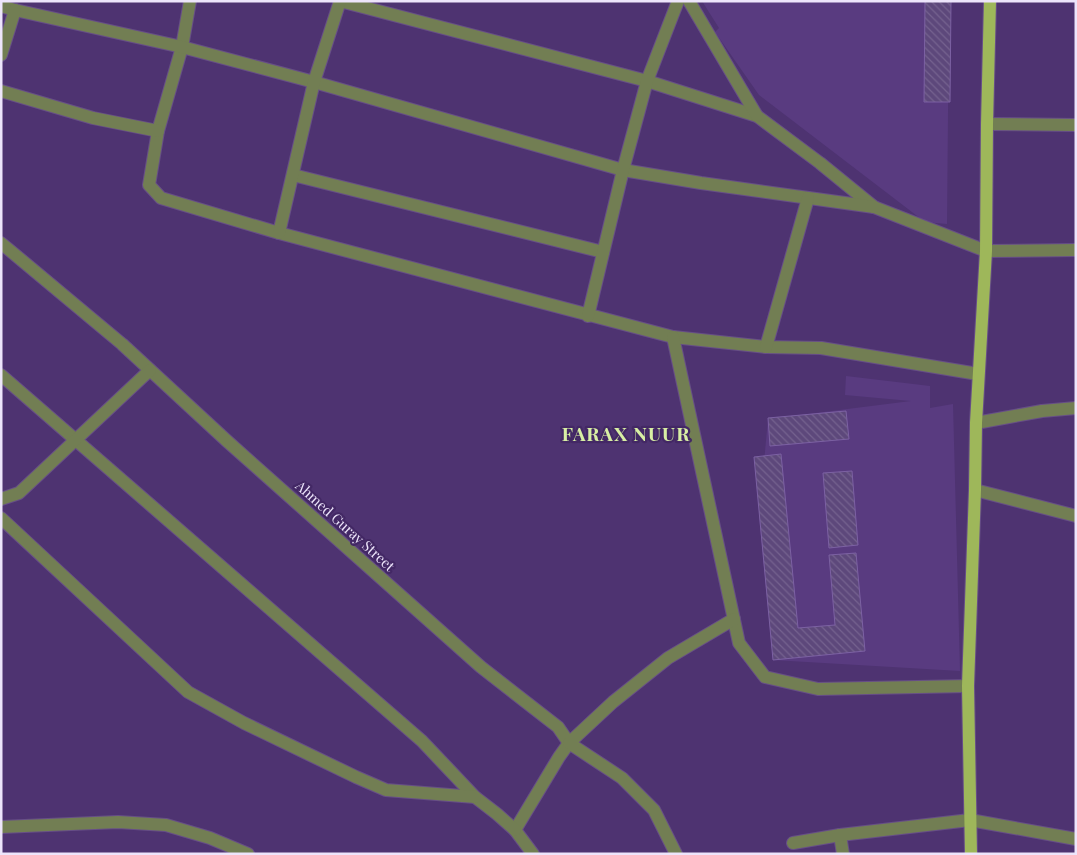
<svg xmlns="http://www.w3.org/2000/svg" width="1077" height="855" viewBox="0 0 1077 855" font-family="'Playfair Display',serif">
  <defs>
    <pattern id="building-back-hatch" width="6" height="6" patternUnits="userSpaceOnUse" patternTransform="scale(1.25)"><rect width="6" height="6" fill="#5d487b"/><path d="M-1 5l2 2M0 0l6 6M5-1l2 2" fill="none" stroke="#75628f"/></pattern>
  </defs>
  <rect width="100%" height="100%" fill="#4e3371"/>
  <g fill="#593b80">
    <polygon points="702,1 949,1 947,224 925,222 759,95 715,32 719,28"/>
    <polygon points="846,376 930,386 930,408 953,404 960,671 773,660 759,516 768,419 911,401 845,395"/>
  </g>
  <g fill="url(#building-back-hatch)" stroke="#7c61a3">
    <polygon points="925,1 951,1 950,102 924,102"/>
    <polygon points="846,411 849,439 770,446 768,418"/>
    <polygon points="781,454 798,628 835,625 829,555 856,553 865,651 773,660 754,457"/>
    <polygon points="852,471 858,545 829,548 823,473"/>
  </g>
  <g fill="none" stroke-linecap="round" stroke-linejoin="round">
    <g stroke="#674f87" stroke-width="14">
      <g id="minor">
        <polyline points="190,1 182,47 158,131 149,185 161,198 279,233 673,337 766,347 821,348 978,374"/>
        <polyline points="340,1 647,81 757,116 820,163 874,207"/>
        <polyline points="689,1 757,116"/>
        <polyline points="1,6 15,10 182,47 314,82 623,170 701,183 874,207 986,251 1076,250"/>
        <polyline points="1,55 15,10"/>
        <polyline points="1,91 93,118 158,131"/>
        <polyline points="987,124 1076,125"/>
        <polyline points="293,175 603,252"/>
        <polyline points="279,233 314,82 340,1"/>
        <polyline points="1,243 122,344 227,441 481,667 558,727 569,743 559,757 515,830 533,854"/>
        <polyline points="588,316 623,170 647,81 678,1"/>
        <polyline points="673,337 739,643 765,677 818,689 968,686"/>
        <polyline points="766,347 808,198"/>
        <polyline points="1,375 422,741 475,797 497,814 515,830"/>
        <polyline points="976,423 1042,411 1076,408"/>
        <polyline points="975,490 1076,516"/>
        <polyline points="1,499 19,493 150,370"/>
        <polyline points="1,518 188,692 244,723 356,777 386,790 475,797"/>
        <polyline points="1,827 118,822 166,825 210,838 248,854"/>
        <polyline points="840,835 843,854"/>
        <polyline points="793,843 840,835 970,820 1076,839"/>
        <polyline points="676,854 654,810 622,778 569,743 613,702 668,658 734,619"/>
      </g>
    </g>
    <g stroke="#674f87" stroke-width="14">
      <polyline id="major" points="971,854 968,686 975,490 976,423 986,251 987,124 990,1"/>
    </g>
    <use href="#minor" stroke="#727e53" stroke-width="12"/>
    <use href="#major" stroke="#9eb75a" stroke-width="12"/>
  </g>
  <g text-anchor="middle" stroke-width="4.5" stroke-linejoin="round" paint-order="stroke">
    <g font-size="14" fill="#ede5fb" stroke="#432865">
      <text transform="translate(345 526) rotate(42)" y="5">Ahmed Guray Street</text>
    </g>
    <g font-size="19" font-weight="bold" letter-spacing="1" fill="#d8efa4" stroke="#432865">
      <text x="626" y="441">FARAX NUUR</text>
    </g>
  </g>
  <rect width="1077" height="855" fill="none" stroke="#ede5fb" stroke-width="5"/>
</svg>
